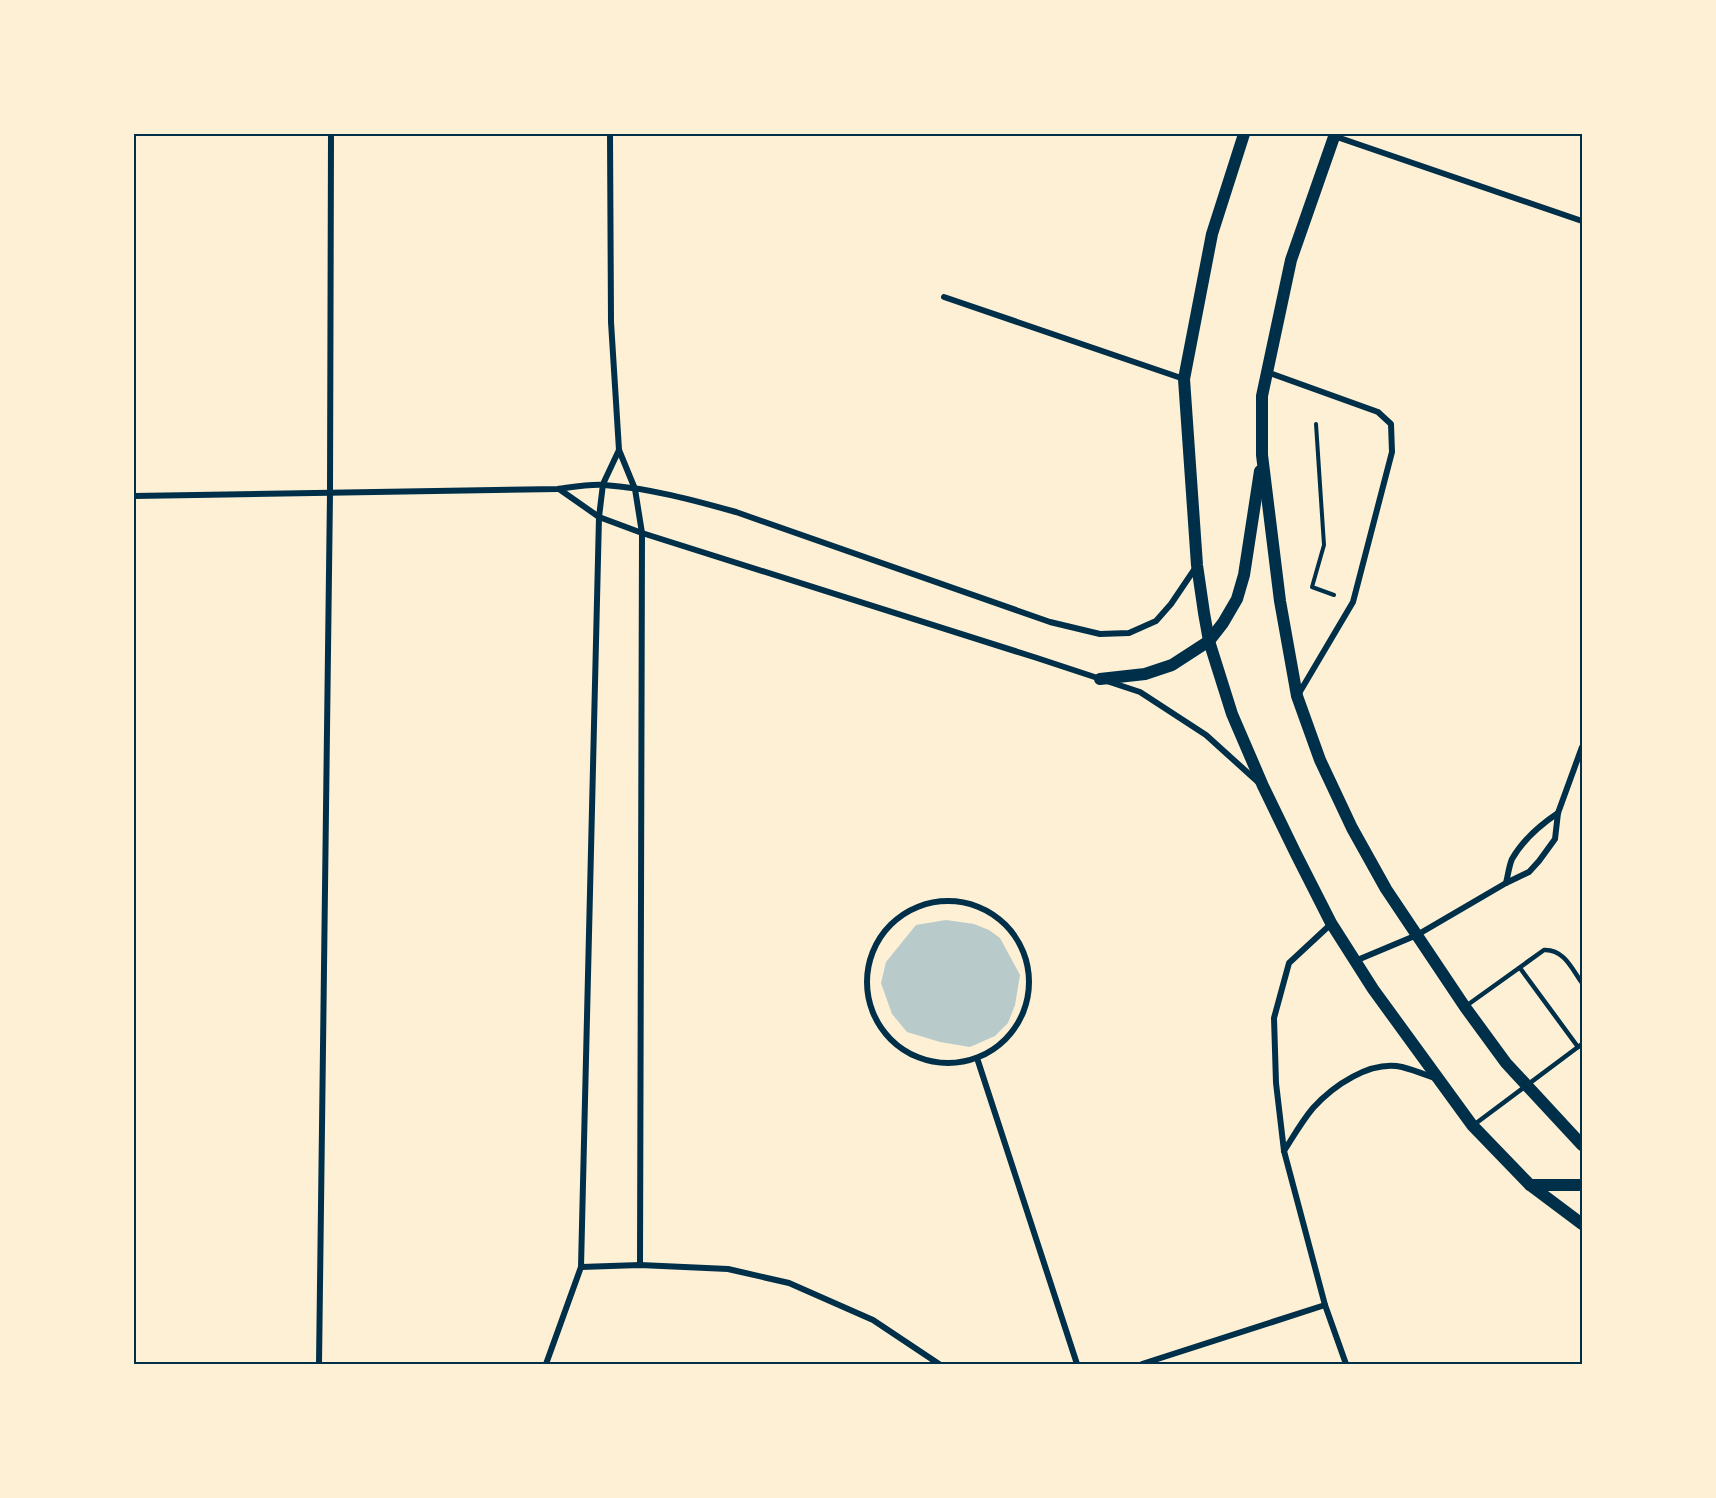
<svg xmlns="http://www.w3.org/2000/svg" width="1716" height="1498" viewBox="0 0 1716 1498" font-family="'Open Sans',sans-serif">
  <rect width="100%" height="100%" fill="#fdf0d5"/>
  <polygon fill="#b9caca" points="946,920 974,924 989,930 1000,938 1020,975 1015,1005 1008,1023 995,1036 970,1047 940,1042 907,1032 892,1014 881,983 886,962 916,925"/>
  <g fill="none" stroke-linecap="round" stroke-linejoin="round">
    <polyline stroke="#003049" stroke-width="4" points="1316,424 1324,545 1312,587 1334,595"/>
    <g stroke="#003049" stroke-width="4.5">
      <polyline points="1520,968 1578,1047"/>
      <path d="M1466,1006l78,-56c20,-1 28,19 38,33"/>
      <polyline points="1475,1124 1582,1044"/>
    </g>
    <g stroke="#003049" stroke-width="6">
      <polyline points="1334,136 1582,221"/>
      <polyline points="944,297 1184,379"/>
      <polyline points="1267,372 1378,412 1391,424 1392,452 1353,602 1298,695"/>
      <polyline points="619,450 635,489 642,533 640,1265"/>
      <polyline points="559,489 599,517 642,533 1037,658 1140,692 1206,735 1258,782"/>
      <path d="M134,496l424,-7c15,-2 31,-5 46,-4 45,3 89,15 132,27l314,110 50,12 29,-1 27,-12 15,-17 25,-37"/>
      <path d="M1506,883c2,-8 3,-17 6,-24 11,-19 28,-34 46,-46"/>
      <circle cx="948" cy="982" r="81"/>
      <polyline points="1331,924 1289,963 1274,1018 1276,1083 1284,1151 1325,1305 1346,1364"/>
      <polyline points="1355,961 1417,935 1506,883 1529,872 1539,861 1555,839 1558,813 1582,747"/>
      <polyline points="977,1058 1077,1364"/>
      <path d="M1284,1151c9,-14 18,-30 29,-43 20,-22 57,-48 89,-41 12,3 24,8 35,12"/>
      <polyline points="581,1267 640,1265 728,1269 789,1283 873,1320 939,1364"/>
      <polyline points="319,1364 330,493 331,134"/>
      <polyline points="546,1364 581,1267 599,517 603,484 619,450 611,322 610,134"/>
      <polyline points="1142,1364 1325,1305"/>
    </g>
    <g stroke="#003049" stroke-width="12">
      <polyline points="1244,134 1212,234 1184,379 1197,565 1204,613 1209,641 1232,714 1263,786 1296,854 1331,923 1373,989 1472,1125 1530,1185 1582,1224"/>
      <polyline points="1335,134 1291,260 1262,396 1262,455 1280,601 1297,696 1320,760 1352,828 1386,889 1465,1007 1506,1063 1582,1145"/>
      <polyline points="1100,679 1145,674 1172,665 1209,641 1223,623 1237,599 1244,575 1260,471"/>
      <polyline points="1530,1185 1582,1185"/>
    </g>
  </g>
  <rect width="1716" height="1498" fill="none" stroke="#fdf0d5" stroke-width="270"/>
  <rect x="135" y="135" width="1446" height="1228" fill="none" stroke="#003049" stroke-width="2"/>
</svg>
